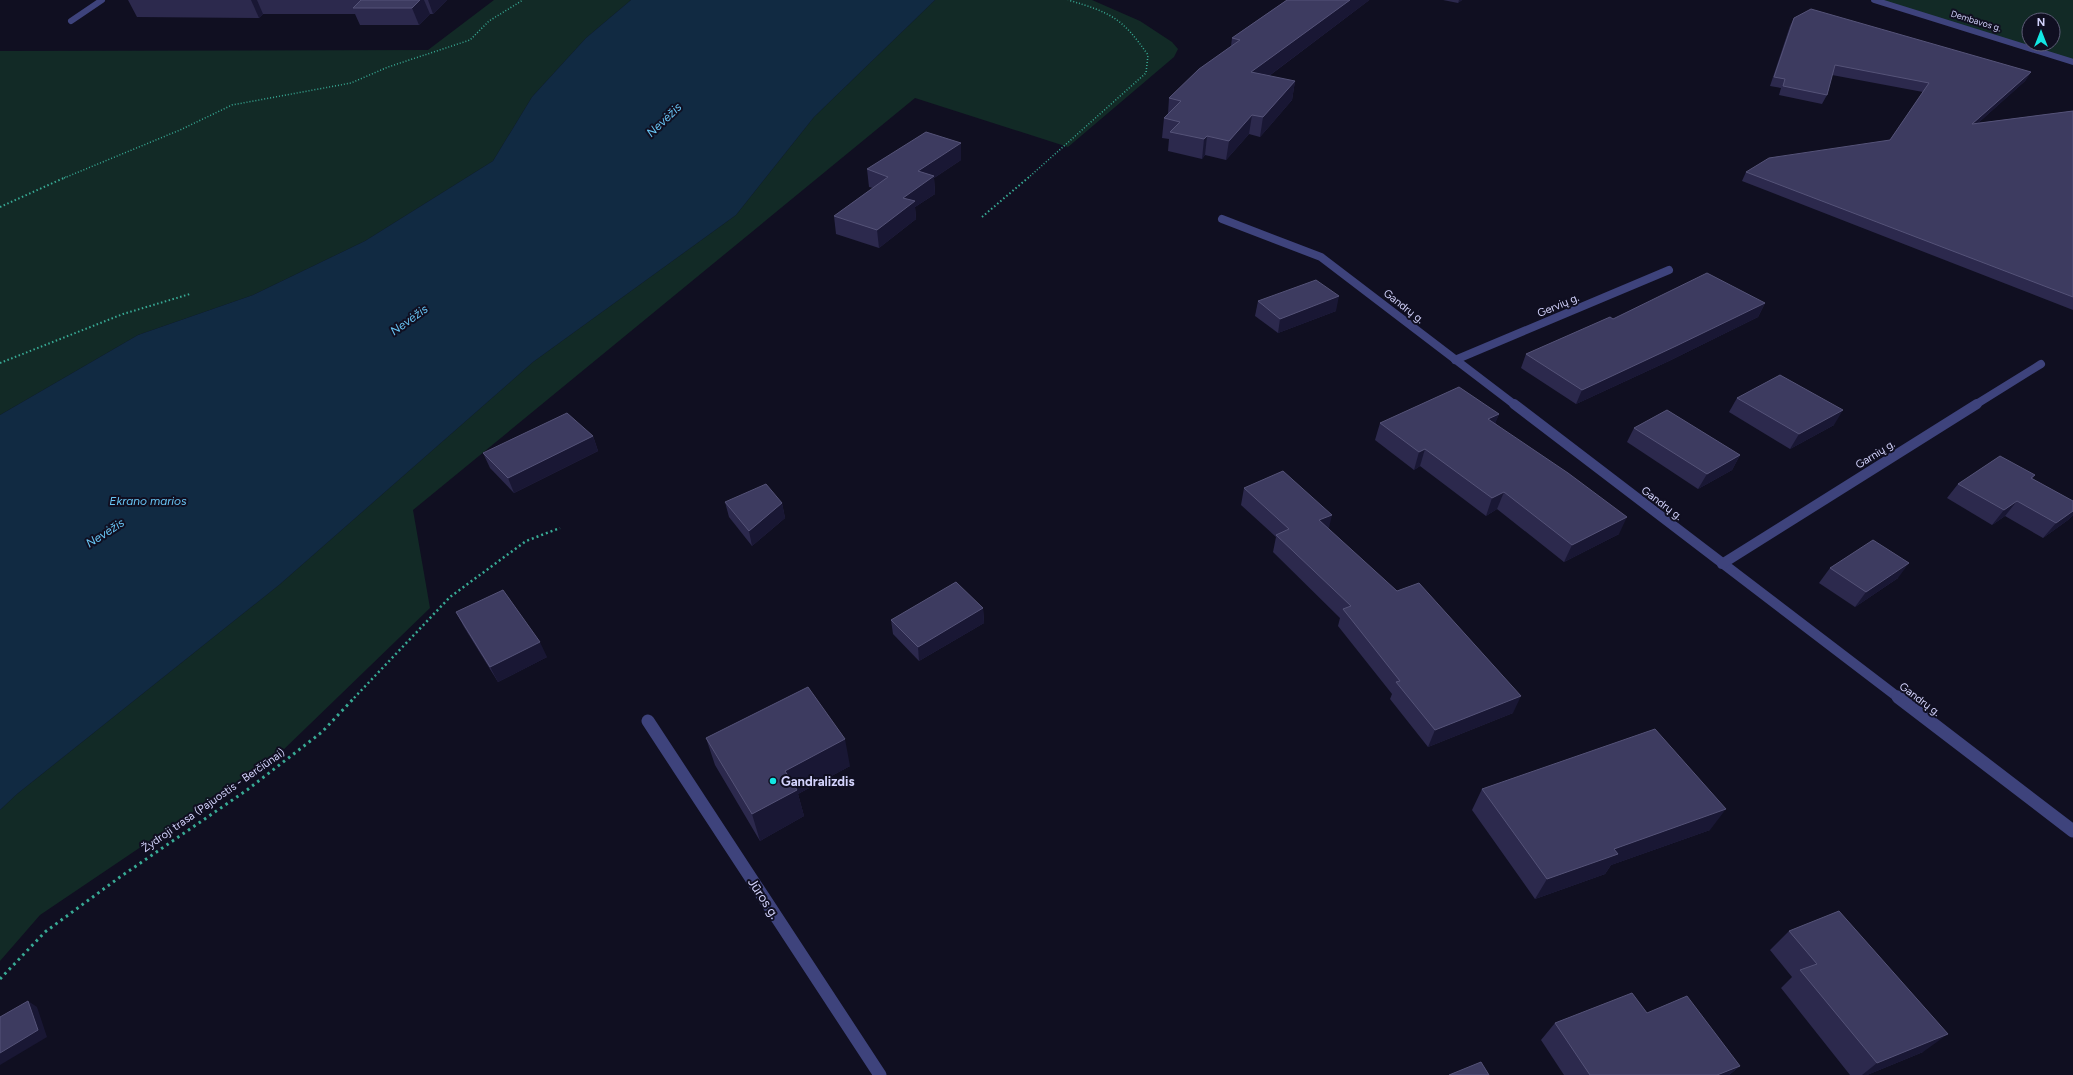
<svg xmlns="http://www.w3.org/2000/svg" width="2073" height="1075" viewBox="0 0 2073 1075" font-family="Figtree,sans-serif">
  <rect width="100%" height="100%" fill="#100f21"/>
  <g fill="#122a26" fill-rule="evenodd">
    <polygon points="494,0 631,0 586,38 532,97 493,161 365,241 253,295 138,335 0,415 0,51 428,50"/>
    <polygon points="935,0 1092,0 1140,21 1172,42 1178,49 1174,57 1068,147 915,98 413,510 430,608 280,753 40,915 0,961 0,810 17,794 279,585 533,362 736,215 814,117"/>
    <path d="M1874,0h199v62zM2029,20h24v24h-24z"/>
  </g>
  <polygon fill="#112a42" points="631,0 935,0 814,117 736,215 533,362 279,585 17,794 0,810 0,415 138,335 253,295 365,241 493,161 532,97 586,38"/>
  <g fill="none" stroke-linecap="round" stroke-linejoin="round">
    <g stroke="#38aa95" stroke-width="1.5" stroke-dasharray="1 2" stroke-linecap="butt">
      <polyline points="64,178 180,130 232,105 351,83 388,67 470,40 489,21 523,0"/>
      <path d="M1028,178l118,-105 2,-18c-26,-37 -36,-42 -80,-55"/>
    </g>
    <g stroke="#38aa95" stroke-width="2" stroke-dasharray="1.5 2.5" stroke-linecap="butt">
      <polyline points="0,207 66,177"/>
      <polyline points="982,217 1029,177"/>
      <polyline points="0,363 123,314 190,294"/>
    </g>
    <polyline stroke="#38aa95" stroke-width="2.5" stroke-dasharray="2 3" stroke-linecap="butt" points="354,698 450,597 526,541 560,528"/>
    <polyline stroke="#38aa95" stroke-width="3" stroke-dasharray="2.5 4" stroke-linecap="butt" points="0,979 45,932 120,877 247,790 322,732 355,697"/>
    <g stroke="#3e437c" stroke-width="6">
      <polyline points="1874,0 2073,62"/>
      <polyline points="71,21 102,0"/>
    </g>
    <g stroke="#3e437c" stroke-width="8">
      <polyline points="1222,219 1321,257 1515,405"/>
      <polyline points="1455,360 1669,270"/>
      <polyline points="1975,405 2041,364"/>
    </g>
    <g stroke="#3e437c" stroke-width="10">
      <polyline points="1514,404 1899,698"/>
      <polyline points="1722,564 1977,404"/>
    </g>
    <g stroke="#3e437c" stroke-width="13">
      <polyline points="1898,697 2073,831"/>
      <polyline points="648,721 880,1075"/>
    </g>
  </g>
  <g fill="#2c294d">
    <polygon points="128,0 447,0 433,14 430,14 419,25 360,25 355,14 263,14 259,18 137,17"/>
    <polygon points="1287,0 1369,0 1368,1 1269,76 1295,81 1292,100 1260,137 1249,134 1226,160 1205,155 1202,159 1168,151 1169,139 1162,138 1164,118 1168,114 1169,98 1231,46 1232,38"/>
    <polygon points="1443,0 1462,0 1458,3"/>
    <polygon points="1794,18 2031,72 2025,81 1978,123 2073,111 2073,310 1742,181 1746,172 1890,140 1923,92 1832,75 1827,95 1822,104 1779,95 1781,88 1770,86 1790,26"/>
    <polygon points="961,160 934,178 935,194 915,207 916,219 879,248 836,234 834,216 873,188 869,187 867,169"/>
    <polygon points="1258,301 1336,311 1278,333 1255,316"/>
    <polygon points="1765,303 1758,317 1669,361 1576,404 1521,368 1526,354 1613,319"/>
    <polygon points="1737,398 1834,425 1790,449 1729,412"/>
    <polygon points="1499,414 1495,423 1619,534 1564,562 1497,509 1486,516 1420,466 1414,470 1375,440 1380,423"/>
    <polygon points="1634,428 1740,455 1732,470 1698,489 1627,442"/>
    <polygon points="593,436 598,451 514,493 490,468 483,453"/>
    <polygon points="2035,475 2032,479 2073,501 2073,515 2068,520 2043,538 2005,516 1992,525 1947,498 1958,484"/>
    <polygon points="1244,488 1328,529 1513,713 1428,747 1390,699 1392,694 1338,626 1340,618 1273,552 1276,537 1241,505"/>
    <polygon points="725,502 782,503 785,518 752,546 729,517"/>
    <polygon points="1830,568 1898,578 1855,607 1819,583"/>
    <polygon points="983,608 984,623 919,661 893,634 891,620"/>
    <polygon points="456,612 547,657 498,682 464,627"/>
    <polygon points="706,738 850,766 798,794 804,816 760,841 715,765"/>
    <polygon points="1482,789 1710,830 1611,865 1605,874 1535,899 1472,810"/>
    <polygon points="1789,931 1923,1052 1867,1075 1850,1075 1781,988 1792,977 1770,950"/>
    <polygon points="1555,1023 1740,1066 1729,1075 1564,1075 1541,1040"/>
  </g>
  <g fill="#191734">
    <polygon points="251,0 257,0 263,14 259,18"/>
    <polygon points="420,0 424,0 430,14 419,25 412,8"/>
    <polygon points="428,0 447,0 433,14"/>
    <polygon points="1350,0 1369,0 1368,1 1249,91 1251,72"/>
    <polygon points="1459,0 1462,0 1458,3"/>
    <polygon points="2031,72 2025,81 1967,133 1972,124"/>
    <polygon points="1295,81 1292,100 1260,137 1263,117"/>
    <polygon points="1252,115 1249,134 1226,160 1229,141"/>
    <polygon points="1207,136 1205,155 1202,159 1204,139"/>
    <polygon points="961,143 961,160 934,178 935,194 915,207 916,219 879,248 877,230 903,198 918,171"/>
    <polygon points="1339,296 1336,311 1278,333 1280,319"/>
    <polygon points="1765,303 1758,317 1669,361 1576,404 1582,390"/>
    <polygon points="1843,410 1834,425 1790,449 1799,434"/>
    <polygon points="1499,414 1492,431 1488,419"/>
    <polygon points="593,436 598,451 514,493 508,478"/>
    <polygon points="1425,449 1420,466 1414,470 1419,452"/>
    <polygon points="1740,455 1732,470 1698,489 1707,474"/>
    <polygon points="1504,492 1497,509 1486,516 1492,498"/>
    <polygon points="2017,501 2005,516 1992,525 2004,510"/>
    <polygon points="782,503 785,518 752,546 749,531"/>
    <polygon points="2073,511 2073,515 2068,520 2043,538 2056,523"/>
    <polygon points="1332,515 1328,532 1319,520"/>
    <polygon points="1627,517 1619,534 1564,562 1572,545"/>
    <polygon points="1909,563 1898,578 1855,607 1866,592"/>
    <polygon points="983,608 984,623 919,661 918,647"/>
    <polygon points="540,642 547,657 498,682 490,667"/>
    <polygon points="1521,696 1513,713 1428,747 1435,730"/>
    <polygon points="845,739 850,766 798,794 804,816 760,841 752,814 785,771"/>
    <polygon points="1726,809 1710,830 1611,865 1605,874 1535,899 1547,879 1614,849"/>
    <polygon points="28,1001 37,1007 47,1037 0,1065 0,1053"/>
    <polygon points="1948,1034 1923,1052 1867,1075 1862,1075 1877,1063"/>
    <polygon points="1740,1066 1729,1075 1717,1075"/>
  </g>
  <g fill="#3d3b60" stroke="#555378">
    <polygon points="361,0 420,0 412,8 353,8"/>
    <polygon points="1287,0 1350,0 1251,72 1295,81 1263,117 1252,115 1229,141 1207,136 1204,139 1170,132 1180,122 1164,118 1181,101 1169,98 1199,69 1240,40 1232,38"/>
    <polygon points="1811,9 2031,72 1972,124 2073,111 2073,297 1746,172 1769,158 1890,140 1929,83 1835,65 1827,95 1783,86 1785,79 1774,77 1794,18"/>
    <polygon points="926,132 961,143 918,171 934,176 903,198 915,201 877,230 834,216 888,177 867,169"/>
    <polygon points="1707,273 1765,303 1676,346 1582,390 1526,354 1610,317 1613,319"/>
    <polygon points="1316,280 1339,296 1280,319 1258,301"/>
    <polygon points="1780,375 1843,410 1799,434 1737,398"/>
    <polygon points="1459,387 1499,414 1488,419 1568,473 1627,517 1572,545 1504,492 1492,498 1425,449 1419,452 1380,423"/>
    <polygon points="1667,410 1740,455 1707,474 1634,428"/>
    <polygon points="567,413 593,436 508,478 483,453"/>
    <polygon points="2000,456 2035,475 2031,478 2073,501 2073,511 2056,523 2017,501 2004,510 1958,484"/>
    <polygon points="1283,471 1332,515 1319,520 1397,591 1419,583 1521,696 1435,730 1396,682 1400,681 1343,609 1351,606 1276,535 1289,529 1244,488"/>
    <polygon points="766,484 782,503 749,531 725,502"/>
    <polygon points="1873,540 1909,563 1866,592 1830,568"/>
    <polygon points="956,582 983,608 918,647 891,620"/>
    <polygon points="503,590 540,642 490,667 456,612"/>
    <polygon points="808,687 845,739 785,771 797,790 752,814 706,738"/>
    <polygon points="1655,729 1726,809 1614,849 1618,854 1547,879 1482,789"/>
    <polygon points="1839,911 1948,1034 1877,1063 1800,970 1817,964 1789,931"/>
    <polygon points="1632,993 1647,1013 1687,996 1740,1066 1717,1075 1590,1075 1555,1023"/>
    <polygon points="28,1001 38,1030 0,1053 0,1017"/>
    <polygon points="1481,1062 1489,1075 1449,1075"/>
  </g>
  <circle fill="#12e7e3" stroke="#100f21" stroke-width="1.5" cx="773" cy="781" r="4"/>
  <g text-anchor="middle" stroke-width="4" stroke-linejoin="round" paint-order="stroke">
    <g font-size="9" fill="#d2d2fb" stroke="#100f21">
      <text transform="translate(1976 21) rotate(17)" y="3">Dembavos g.</text>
    </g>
    <g font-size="11" fill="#d2d2fb" stroke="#100f21">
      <text transform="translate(1558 305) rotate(-23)" y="4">Gervių g.</text>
      <text transform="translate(1404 306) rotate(38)" y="4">Gandrų g.</text>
      <text transform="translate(1875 454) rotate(-32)" y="4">Garnių g.</text>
      <text transform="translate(1662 503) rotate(37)" y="4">Gandrų g.</text>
      <text transform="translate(1920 699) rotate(37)" y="4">Gandrų g.</text>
      <text transform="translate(213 800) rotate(-35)" y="4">Žydroji trasa (Pajuostis - Berčiūnai)</text>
    </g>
    <g font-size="12" font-style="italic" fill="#68c4f3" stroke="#100f21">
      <text transform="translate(664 120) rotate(-44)" y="4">Nevėžis</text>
      <text transform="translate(409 320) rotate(-36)" y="4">Nevėžis</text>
      <text x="148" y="505">Ekrano marios</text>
      <text transform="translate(105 533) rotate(-33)" y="4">Nevėžis</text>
    </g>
    <g font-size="13" font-weight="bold" fill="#d2d2fb" stroke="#100f21" text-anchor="start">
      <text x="781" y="786">Gandralizdis</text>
    </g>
    <g font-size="13" fill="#d2d2fb" stroke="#100f21">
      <text transform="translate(764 898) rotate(57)" y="5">Jūros g.</text>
    </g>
  </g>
  <g transform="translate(2041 32)"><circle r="19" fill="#100f21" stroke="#5e5d78"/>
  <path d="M0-3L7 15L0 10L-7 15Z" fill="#12e7e3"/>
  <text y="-6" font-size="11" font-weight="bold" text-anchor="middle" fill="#d2d2fb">N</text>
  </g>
</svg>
